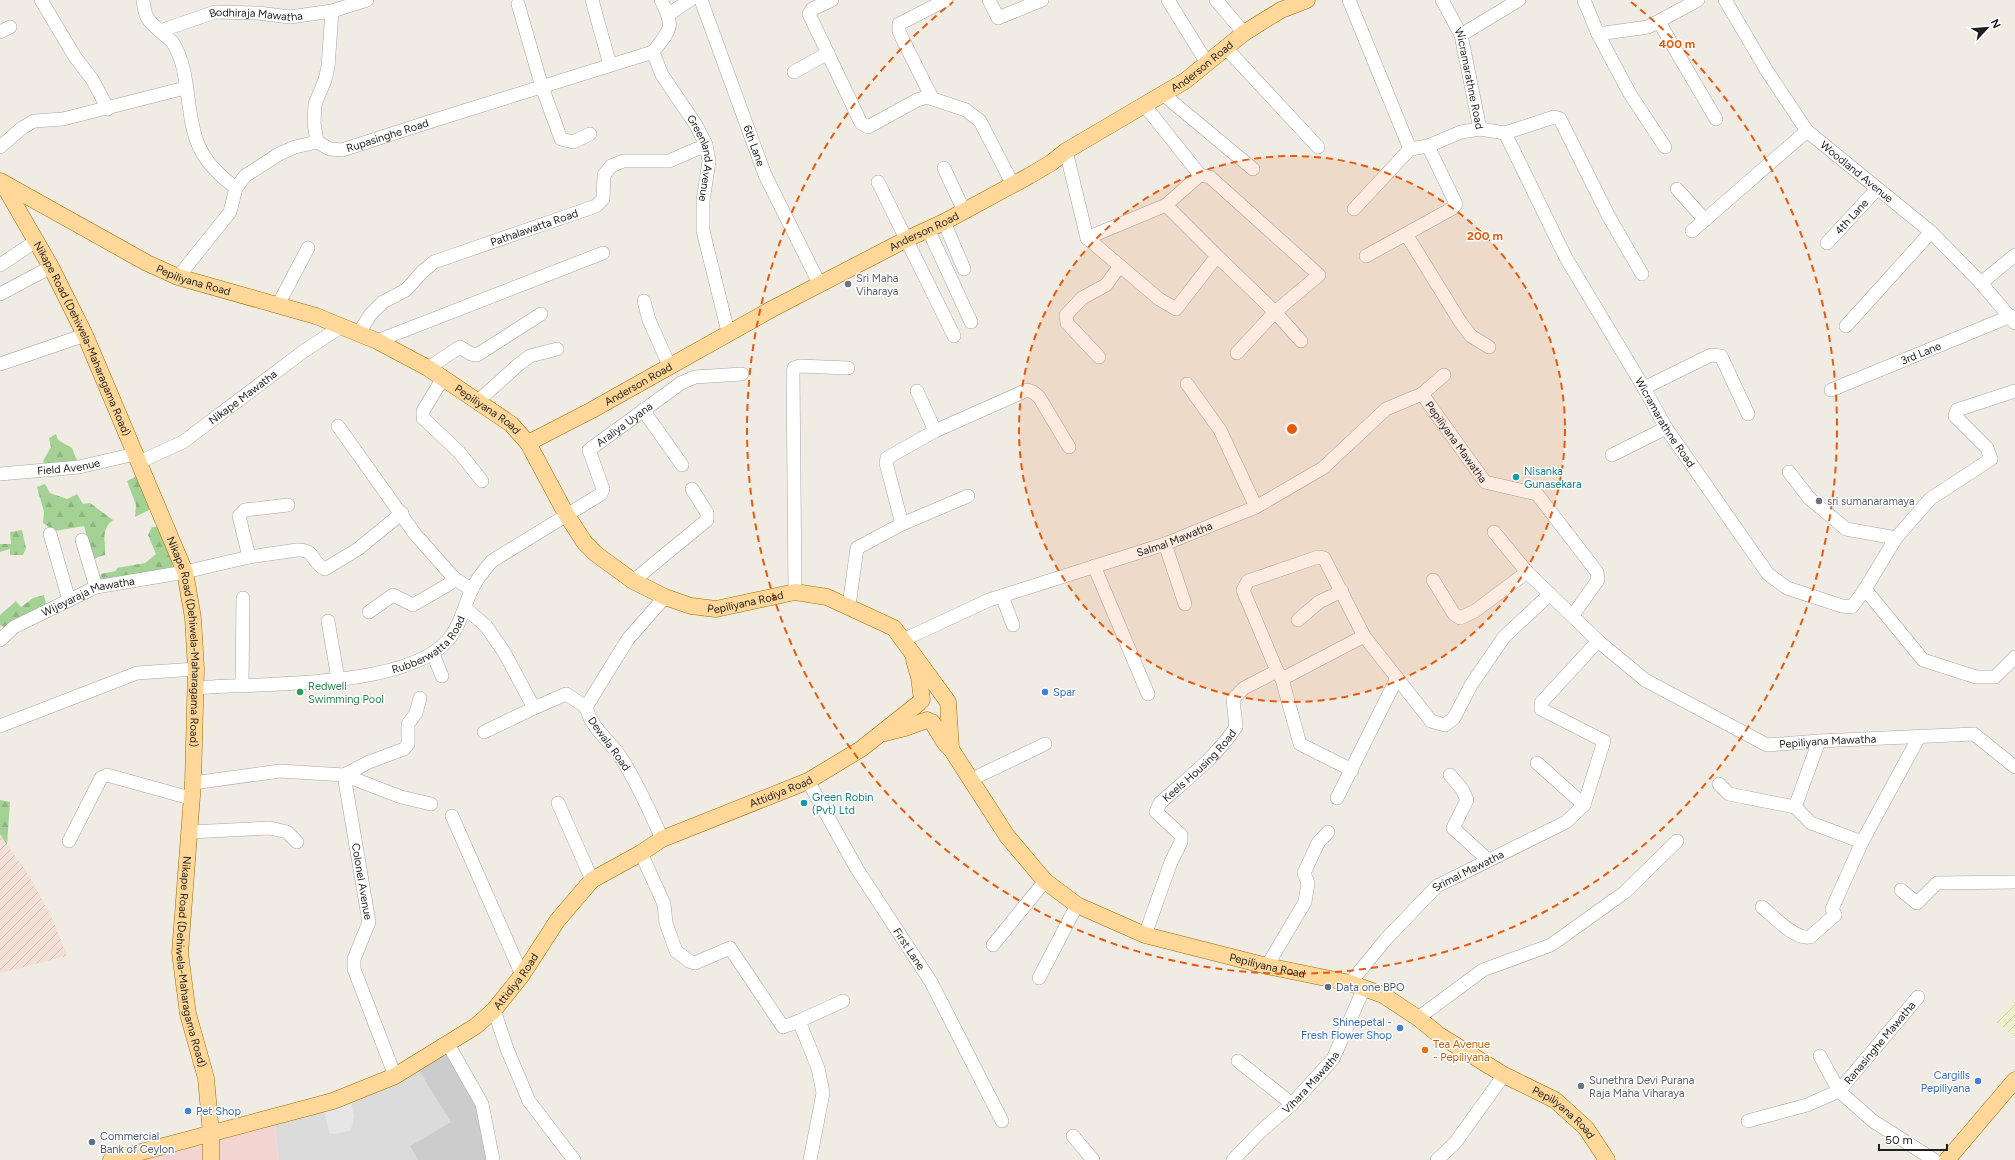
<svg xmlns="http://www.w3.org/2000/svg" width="2015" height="1160" font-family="Figtree,sans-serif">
<defs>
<pattern id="military-furrows" width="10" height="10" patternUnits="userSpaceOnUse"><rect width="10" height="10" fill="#f3dfd5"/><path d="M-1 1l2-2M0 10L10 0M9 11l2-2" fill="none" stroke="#d0bfb6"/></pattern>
<pattern id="farmland-furrows" width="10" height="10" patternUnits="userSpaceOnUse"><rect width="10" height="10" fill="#ecf0cd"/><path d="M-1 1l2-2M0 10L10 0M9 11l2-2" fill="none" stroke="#cacdb0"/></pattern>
<pattern id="forest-firs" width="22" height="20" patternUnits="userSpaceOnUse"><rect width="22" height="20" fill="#a4d295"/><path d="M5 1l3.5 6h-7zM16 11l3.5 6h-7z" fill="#8db480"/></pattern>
</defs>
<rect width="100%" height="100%" fill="#f0ece3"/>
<path fill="#dcdbdb" d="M415 1064 452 1122 410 1146 418 1160H279L274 1116 323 1104 333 1134 348 1131 351 1130 349 1095Z"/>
<path fill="#f2d4d1" d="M274 1116 279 1160H111Z"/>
<path fill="#ccc" d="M448 1044 482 1104 493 1160H418L410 1146 451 1122 415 1064Z"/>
<path fill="url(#military-furrows)" d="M0 835 28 874 54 922 67 956 0 973Z"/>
<path fill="url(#farmland-furrows)" d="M2015 997V1037L1996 1022Z"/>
<path fill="url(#forest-firs)" d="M56 434 58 440 72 448 78 463 45 465 43 461 51 447 49 438Z
M139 475 153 508 135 517 136 505 127 481Z
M45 484 50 493 67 499 77 494 83 504 90 503 113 520C100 531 106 540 105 555L98 557 93 560 84 526 55 531 43 523 44 512 37 487Z
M152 527H162L178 567 99 584 101 574 116 571 117 568 145 563 156 554 148 535Z
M22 530 26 548 23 555H10V549L0 552V544H11L10 532Z
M44 595 46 605 7 629 0 625V615L16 601 21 607 33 598Z
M0 800 10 802 7 845 0 834Z"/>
<path fill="#e6e6e6" d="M349 1095 354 1116 351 1130 333 1134 329 1133 323 1104Z"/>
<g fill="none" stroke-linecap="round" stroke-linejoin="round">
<defs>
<g id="minor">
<path d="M41 0 75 57 92 79 108 109"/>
<path id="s1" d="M143 0C145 17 147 20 160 31L215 12 258 13 290 17 332 11 367 0"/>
<path d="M592 0 610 65"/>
<path id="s2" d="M661 0C675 27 671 29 653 52L662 75 696 125 706 145 709 161 703 201V231L728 332"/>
<path id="s3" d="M701 0 765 175 820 285"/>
<path d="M832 0 812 9 809 14 861 123 868 127 917 100 927 97 966 110 980 121 1013 185"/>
<path d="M989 0 998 18 1042 0"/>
<path d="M1168 0 1207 63"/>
<path d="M1216 0 1244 33"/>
<path d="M1349 0 1410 149"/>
<path id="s4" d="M1442 0 1461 35 1480 129 1505 133 1566 258 1644 388 1666 428 1768 574 1787 588 1842 606 1852 607 1865 589 1923 660 1976 677H1995L2015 657"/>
<path d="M1584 0 1598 34 1648 27 1698 0"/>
<path id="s5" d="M1725 0 1767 71 1807 131 1931 232 1981 283 2015 323"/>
<path d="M518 4 542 87 561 139 573 142 590 134"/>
<path d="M669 14 690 0"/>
<path d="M1659 22 1716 119"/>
<path d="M160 31C164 35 170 39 173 43 191 71 185 113 198 144 205 162 221 177 236 188"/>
<path d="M0 32 10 27"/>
<path d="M1598 34 1630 94 1665 147"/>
<path d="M1461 35 1519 0"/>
<path d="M1226 48 1318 147"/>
<path d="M794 72 828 53"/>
<path d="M1164 95 1253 169"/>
<path d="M932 98 903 40 899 31V24L946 0"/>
<path d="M1145 106 1200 175"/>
<path d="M1505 133 1554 117 1560 119 1609 217 1642 274"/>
<path d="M317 142 314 123 315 104 325 80 328 67 332 11"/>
<path d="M1428 146 1456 204 1453 208 1406 234 1461 323 1471 336 1489 347"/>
<path d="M0 147 22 128 34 121 63 119 185 88"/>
<path d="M1066 151 1087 238 1159 299 1176 309 1217 256 1166 205 1200 175 1210 177 1319 275 1275 312 1217 256"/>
<path d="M944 168 964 211"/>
<path d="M878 182 954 336"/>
<path d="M1677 189 1705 220"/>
<path d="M1354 209 1410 149 1428 146 1461 132 1480 129"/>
<path d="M944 222 964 269"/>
<path d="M928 229 971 322"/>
<path d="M1692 231 1807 131"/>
<path d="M1087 238 1166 205"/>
<path id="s6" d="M1827 243 1876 190"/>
<path d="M1366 256 1406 234"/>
<path d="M0 265 36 241"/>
<path id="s7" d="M178 277 230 212 236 188 245 176 279 154 295 147 317 142 330 149 342 150 435 120 653 52"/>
<path d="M1981 283 2015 255"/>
<path d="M0 294 51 267"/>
<path d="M644 301 649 320 669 365"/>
<path d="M278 305 308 248"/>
<path d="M1846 326 1931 232"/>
<path id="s8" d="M359 333 370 315 383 302 406 290 422 272 434 262 596 206 603 199 604 175 611 166 623 161H669L706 145"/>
<path d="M377 341 603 253"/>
<path d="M1237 353 1275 312 1301 341"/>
<path d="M1099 357 1067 323 1066 315 1082 298 1106 285 1120 266"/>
<path d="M0 364 85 335"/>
<path d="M428 368 460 347 471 354 477 355 541 314"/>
<path d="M443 378 423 411V418L459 452 482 481"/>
<path d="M1187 384 1220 430 1256 507"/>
<path d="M1644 388 1711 355 1721 356 1748 414"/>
<path id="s9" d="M1831 390 2011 316"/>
<path id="s10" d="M1422 394 1485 482 1537 494 1597 572 1598 580 1573 615"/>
<path d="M478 401 518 365 530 356 557 349"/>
<path d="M643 410 682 465"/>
<path d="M338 426 415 534 454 578 472 590"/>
<path d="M935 431 1027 390 1033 392 1039 397 1069 447"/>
<path d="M1612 455 1666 428"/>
<path id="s11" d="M139 462 183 442 304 351 342 326"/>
<path d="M1789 472 1809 498 1846 529 1896 538"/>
<path id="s12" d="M0 474 79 467 135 454"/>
<path d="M902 524 968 496"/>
<path id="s13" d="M1494 532 1527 572 1598 641 1645 680 1767 745 1819 741 1974 734 2015 767"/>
<path d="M50 534 69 600"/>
<path d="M82 540 96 587"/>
<path d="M1165 544 1185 604"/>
<path d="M249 557 239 516 245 510 288 505"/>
<path d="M1094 566 1148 694"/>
<path d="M1433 580 1454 614 1460 618 1475 611 1527 572"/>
<path d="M633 581 707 520V513L692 489"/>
<path d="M1865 589 1896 538 1930 499 1991 459 1987 448 1955 416 1957 410 2015 391"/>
<path d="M795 592 793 373 794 368 800 366 848 368"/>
<path d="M1002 596 1013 625"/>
<path d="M849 606 857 548 902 524 886 463 887 458 935 431 917 391"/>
<path d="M465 608 486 626 504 652 534 708 566 694 586 707"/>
<path d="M369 612 393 595 413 605 449 584 454 578"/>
<path d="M1298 620 1319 602 1342 591"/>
<path d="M328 621 338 679"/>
<path id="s14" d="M0 640 14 627 96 587 185 572 249 557 297 550C316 549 311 563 325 569L358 549 402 513"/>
<path id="s15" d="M903 640 989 600 1165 544 1256 507 1323 468 1386 409 1422 394 1444 375"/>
<path d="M433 654 442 676"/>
<path d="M1282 679 1364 636"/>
<path d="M242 685 243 598"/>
<path id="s16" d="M195 688C258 683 406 689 448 640 460 626 464 607 471 591 476 580 484 570 492 561L601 494 603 489 589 450 681 383 695 377 742 374"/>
<path d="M0 726 137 673 196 669"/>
<path d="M484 732 534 708"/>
<path d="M1819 741 1795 807 1811 823 1862 842"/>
<path d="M1537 763 1584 805"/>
<path d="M1352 770 1300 744 1282 679 1277 671 1243 590 1248 581 1318 557 1324 558 1364 636 1431 721 1445 725 1454 718 1471 685 1504 637 1550 594"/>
<path id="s17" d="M344 775 369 922 354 959V969L395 1076"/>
<path d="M344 775 401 797 431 804"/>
<path d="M1450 775 1462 789 1467 800 1453 828 1488 860"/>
<path d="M970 780 1045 744"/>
<path id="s18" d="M808 781 857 869 931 982 1002 1121"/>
<path d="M193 783 280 771 344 775 369 762 404 749 408 744V724L416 713 420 698"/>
<path d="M1719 784 1729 794 1795 807"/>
<path d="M1337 798 1397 678"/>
<path d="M558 803 592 880"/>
<path d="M452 816 522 975"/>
<path d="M190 832 270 828 287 832 297 842"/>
<path d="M662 839C650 811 638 785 622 759 610 740 592 730 586 707L628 639 665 597"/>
<path d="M69 841 101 778 107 775 190 798"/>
<path d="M641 853 664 904 666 923 676 951 689 961 695 963 730 948 783 1027 799 1021 818 1068 823 1093 810 1160"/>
<path d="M1901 890 1917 903 1937 883 2015 882"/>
<path d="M1762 907C1773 916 1795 940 1810 937L1835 915 1832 909 1862 842 1919 737"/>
<path id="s19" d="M1145 935 1171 862 1181 842V835L1156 812 1160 803C1187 779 1216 757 1236 727L1233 699 1244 688 1277 671"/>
<path d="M993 945 1045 881"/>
<path d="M1267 966 1305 902 1308 883 1304 873 1318 843 1328 832"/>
<path d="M1039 978 1077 905"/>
<path id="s20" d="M1350 983 1386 939 1437 886 1566 822 1584 805 1604 741 1541 709V703L1598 641"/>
<path d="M1918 997 1839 1091 1873 1121 1934 1160"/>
<path d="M494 1010 507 1049 529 1101 574 1160"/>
<path d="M1418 1018 1483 970 1551 945 1625 892 1677 841"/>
<path d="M799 1021 843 1001"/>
<path d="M448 1044 482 1104 493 1160"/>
<path d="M1238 1061 1292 1104"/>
<path d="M1748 1121 1807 1105 1839 1091 1820 1056"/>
<path d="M1073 1136 1093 1160"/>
<path id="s21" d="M1233 1160 1260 1132 1292 1104 1333 1059 1364 988"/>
<path d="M1437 1160 1455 1143 1504 1075"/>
</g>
<g id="major">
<path id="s22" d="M0 181 147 263 178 277 316 316 377 341 428 368 511 424 528 443 566 514 585 543 596 554 633 581 665 597 691 606 716 609 795 592 827 597 894 628 948 702 951 749"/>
<path id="s23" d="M3 184 51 267 85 335 185 572 193 618 196 669 193 783 180 953 188 1014 206 1078 211 1134V1160"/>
<path id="s24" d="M528 443 592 410 772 309 905 240 944 222 1029 176 1051 163 1066 151 1185 81 1244 33 1281 10 1307 0"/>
<path d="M914 660 919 677 922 700"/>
<path id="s25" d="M932 722 945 743 951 749 1007 836 1045 881 1077 905 1145 935 1267 966 1350 983 1383 995 1418 1018 1439 1035 1504 1075 1555 1100 1586 1128 1607 1160"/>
<path d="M885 733 905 728 927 720"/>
<path id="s26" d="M111 1160 333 1101 395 1076 476 1026 494 1010 522 975 557 921 592 880 641 853 662 839 808 781 861 749 919 703"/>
<path d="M1947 1160 2015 1080"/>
</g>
</defs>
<use href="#minor" stroke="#a5a5a5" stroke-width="14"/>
<use href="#major" stroke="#986d00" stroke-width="17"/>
<use href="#minor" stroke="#fff" stroke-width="13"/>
<use href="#major" stroke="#ffd899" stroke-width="16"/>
</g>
<circle cx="1292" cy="429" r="273" fill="#e8590c" fill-opacity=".12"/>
<g fill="none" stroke="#e8590c" stroke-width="2" stroke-dasharray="7 5">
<circle cx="1292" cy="429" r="273"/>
<path d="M1631 2A545 545 0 1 1 953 2"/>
</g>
<g fill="#6b7280" stroke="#fff" stroke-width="1.5">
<circle cx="848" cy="284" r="4"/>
<circle cx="1819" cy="501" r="4"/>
<circle cx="1581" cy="1086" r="4"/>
</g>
<g fill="#0f9aa8" stroke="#fff" stroke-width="1.5">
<circle cx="1516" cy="477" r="4"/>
<circle cx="804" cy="803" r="4"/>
</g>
<circle fill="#2e9e5b" stroke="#fff" stroke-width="1.5" cx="300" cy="692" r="4"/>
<g fill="#3f7fe0" stroke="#fff" stroke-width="1.5">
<circle cx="1045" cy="692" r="4"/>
<circle cx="1400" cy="1028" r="4"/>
<circle cx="1978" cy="1081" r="4"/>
<circle cx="188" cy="1111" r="4"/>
</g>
<g fill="#5c6f8a" stroke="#fff" stroke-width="1.5">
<circle cx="1328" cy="987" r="4"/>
<circle cx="92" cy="1142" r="4"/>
</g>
<circle fill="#e8710a" stroke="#fff" stroke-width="1.5" cx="1425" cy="1050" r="4"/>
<g text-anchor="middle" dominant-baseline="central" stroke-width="3" stroke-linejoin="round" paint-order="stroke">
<g font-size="11" fill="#1e1e1e" stroke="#fff">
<text stroke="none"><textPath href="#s1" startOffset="136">Bodhiraja Mawatha</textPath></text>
<text stroke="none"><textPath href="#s24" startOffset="773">Anderson Road</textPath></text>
<text stroke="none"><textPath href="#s4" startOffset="84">Wicramarathne Road</textPath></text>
<text stroke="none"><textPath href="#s7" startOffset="278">Rupasinghe Road</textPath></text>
<text stroke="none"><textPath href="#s3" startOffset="155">6th Lane</textPath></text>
<text stroke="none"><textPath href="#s2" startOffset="178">Greenland Avenue</textPath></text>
<text stroke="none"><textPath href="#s5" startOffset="219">Woodland Avenue</textPath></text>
<text stroke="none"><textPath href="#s6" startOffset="36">4th Lane</textPath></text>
<text stroke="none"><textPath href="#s8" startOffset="211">Pathalawatta Road</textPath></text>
<text stroke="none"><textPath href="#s24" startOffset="449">Anderson Road</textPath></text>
<text stroke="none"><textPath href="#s22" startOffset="218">Pepiliyana Road</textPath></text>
<text stroke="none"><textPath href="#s23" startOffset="174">Nikape Road (Dehiwela-Maharagama Road)</textPath></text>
<text stroke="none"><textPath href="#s9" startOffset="97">3rd Lane</textPath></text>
<text stroke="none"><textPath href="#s24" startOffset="125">Anderson Road</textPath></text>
<text stroke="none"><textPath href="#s11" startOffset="123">Nikape Mawatha</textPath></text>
<text stroke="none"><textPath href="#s22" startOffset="542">Pepiliyana Road</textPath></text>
<text stroke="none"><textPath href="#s4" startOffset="492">Wicramarathne Road</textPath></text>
<text stroke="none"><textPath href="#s16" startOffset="572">Araliya Uyana</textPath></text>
<text stroke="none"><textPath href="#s10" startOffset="59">Pepiliyana Mawatha</textPath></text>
<text stroke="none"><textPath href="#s12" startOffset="69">Field Avenue</textPath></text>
<text stroke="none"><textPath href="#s15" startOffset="290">Salmal Mawatha</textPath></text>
<text stroke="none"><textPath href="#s14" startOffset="100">Wijeyaraja Mawatha</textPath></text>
<text stroke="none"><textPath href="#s22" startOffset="890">Pepiliyana Road</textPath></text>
<text stroke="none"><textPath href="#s16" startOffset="244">Rubberwatta Road</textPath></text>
<text stroke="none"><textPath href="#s23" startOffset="498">Nikape Road (Dehiwela-Maharagama Road)</textPath></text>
<text stroke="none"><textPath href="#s13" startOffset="411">Pepiliyana Mawatha</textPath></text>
<text transform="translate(609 744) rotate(54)">Dewala Road</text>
<text stroke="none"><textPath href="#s19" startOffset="205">Keels Housing Road</textPath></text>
<text stroke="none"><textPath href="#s26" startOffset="788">Attidiya Road</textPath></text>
<text stroke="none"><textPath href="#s20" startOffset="165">Srimal Mawatha</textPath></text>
<text stroke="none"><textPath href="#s17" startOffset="108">Colonel Avenue</textPath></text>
<text stroke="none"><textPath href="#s18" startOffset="196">First Lane</textPath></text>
<text stroke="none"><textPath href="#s23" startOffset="821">Nikape Road (Dehiwela-Maharagama Road)</textPath></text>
<text stroke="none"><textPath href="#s25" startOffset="436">Pepiliyana Road</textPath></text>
<text stroke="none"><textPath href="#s26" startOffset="452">Attidiya Road</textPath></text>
<text transform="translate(1880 1043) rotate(-50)">Ranasinghe Mawatha</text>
<text stroke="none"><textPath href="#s21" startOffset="110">Vihara Mawatha</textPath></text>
<text stroke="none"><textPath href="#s25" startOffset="772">Pepiliyana Road</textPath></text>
</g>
<g font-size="11" fill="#5b616d" stroke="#fff" text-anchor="start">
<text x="856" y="278">Sri Maha<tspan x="856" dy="13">Viharaya</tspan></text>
<text x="1827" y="501">sri sumanaramaya</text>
<text x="1589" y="1080">Sunethra Devi Purana<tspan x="1589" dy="13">Raja Maha Viharaya</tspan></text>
</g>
<g font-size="11" fill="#0d838f" stroke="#fff" text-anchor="start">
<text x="1524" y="471">Nisanka<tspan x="1524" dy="13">Gunasekara</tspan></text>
<text x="812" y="797">Green Robin<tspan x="812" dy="13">(Pvt) Ltd</tspan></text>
</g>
<g font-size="11" fill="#27864d" stroke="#fff" text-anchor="start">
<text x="308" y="686">Redwell<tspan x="308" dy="13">Swimming Pool</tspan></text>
</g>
<g font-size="11" fill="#366cbe" stroke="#fff" text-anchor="start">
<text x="1053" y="692">Spar</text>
<text x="1392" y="1022" text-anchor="end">Shinepetal -<tspan x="1392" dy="13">Fresh Flower Shop</tspan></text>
<text x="1970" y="1075" text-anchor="end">Cargills<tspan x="1970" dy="13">Pepiliyana</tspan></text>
<text x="196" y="1111">Pet Shop</text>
</g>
<g font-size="11" fill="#4e5e75" stroke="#fff" text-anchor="start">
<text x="1336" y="987">Data one BPO</text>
<text x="100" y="1136">Commercial<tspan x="100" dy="13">Bank of Ceylon</tspan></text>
</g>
<g font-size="11" fill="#c56008" stroke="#fff" text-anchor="start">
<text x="1433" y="1044">Tea Avenue<tspan x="1433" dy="13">- Pepiliyana</tspan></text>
</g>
</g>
<circle cx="1292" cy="429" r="6" fill="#e8590c" stroke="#fff" stroke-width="2"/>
<g font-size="12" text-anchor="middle" font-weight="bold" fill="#e8590c" stroke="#fff" stroke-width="3" stroke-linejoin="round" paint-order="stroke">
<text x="1677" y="48">400 m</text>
<text x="1485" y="240">200 m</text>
</g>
<g transform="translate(1987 28) rotate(64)" stroke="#ffffff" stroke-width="3" paint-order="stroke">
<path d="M0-3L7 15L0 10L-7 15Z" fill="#1e1e1e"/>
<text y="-6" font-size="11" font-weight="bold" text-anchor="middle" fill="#1e1e1e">N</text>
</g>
<path d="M1879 1144v6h68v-6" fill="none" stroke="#1e1e1e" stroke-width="2"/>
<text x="1885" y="1144" font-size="12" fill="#1e1e1e" stroke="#ffffff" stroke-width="3" paint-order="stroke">50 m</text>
</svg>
